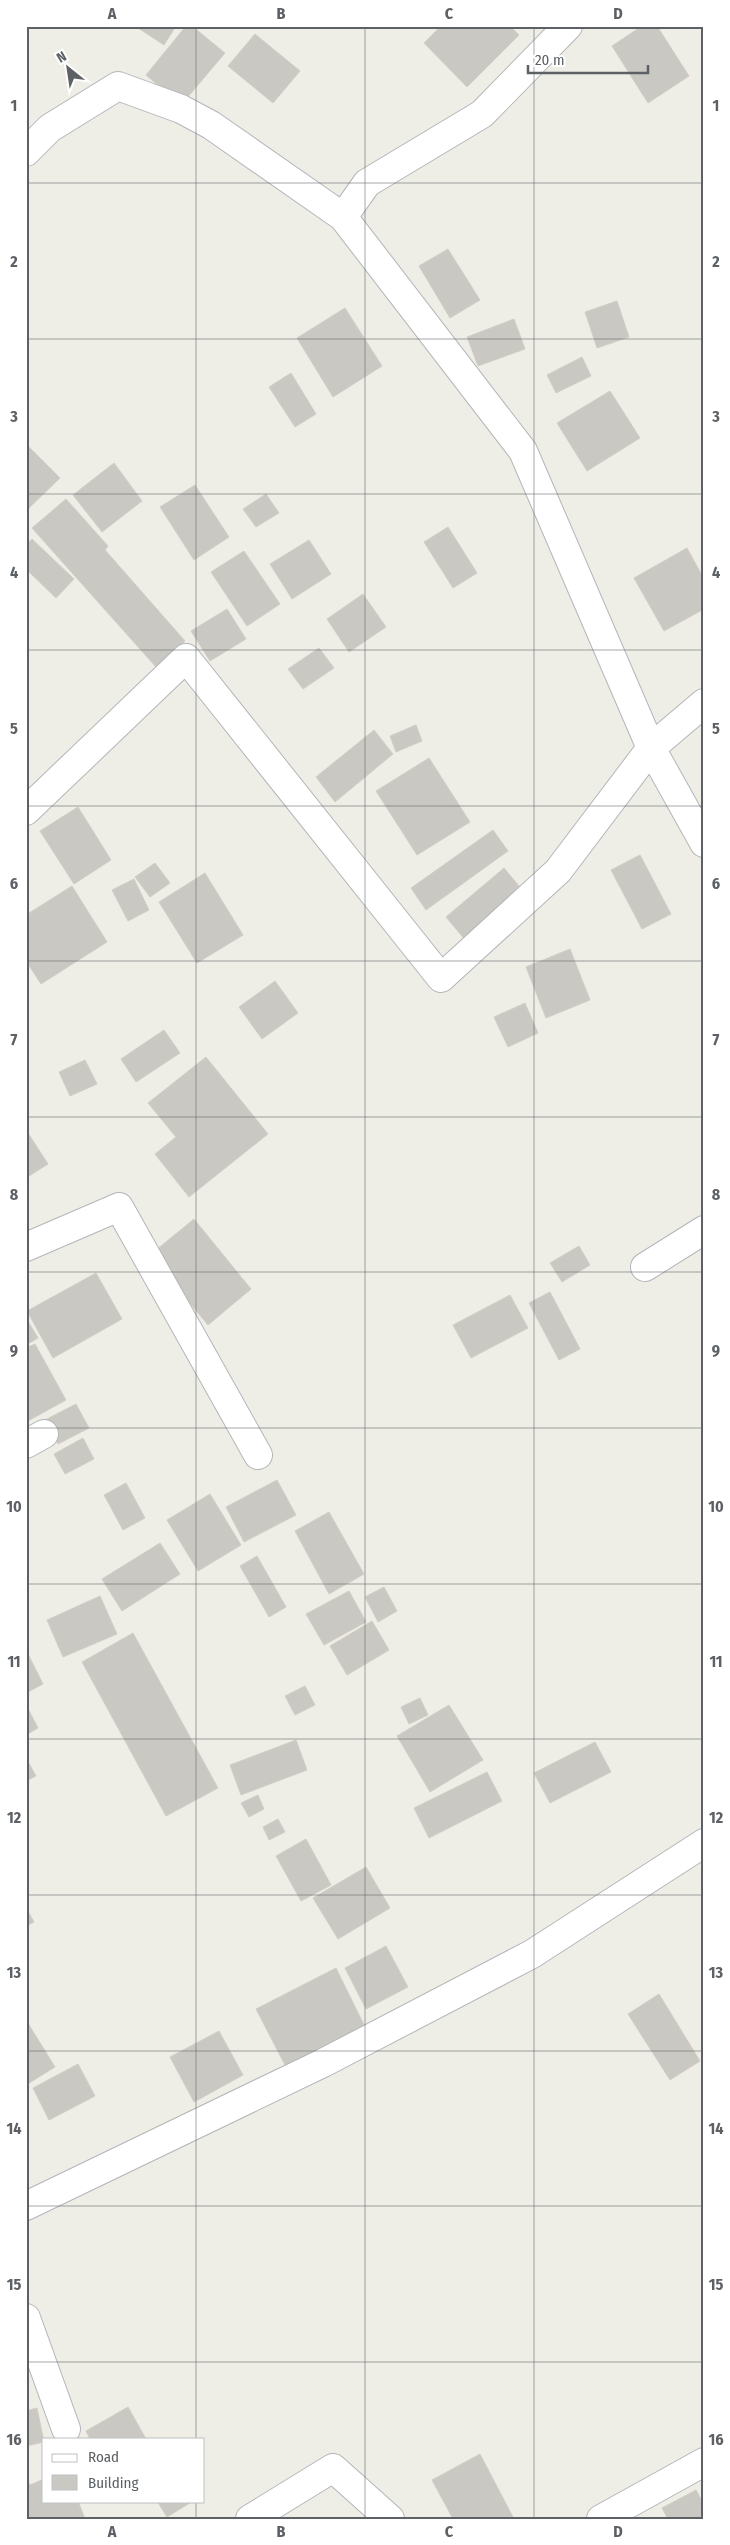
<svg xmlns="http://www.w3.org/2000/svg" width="730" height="2545" font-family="'Fira Sans Condensed',sans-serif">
<rect width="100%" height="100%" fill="#eeede6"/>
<path fill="#cac8c2" stroke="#d3cec5" d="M135 26H176L164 45Z
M186 26H192L225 53 181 105 146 75Z
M441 26H510L519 35 467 87 424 43Z
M642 26H657L689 76 648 103 612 46Z
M255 34 300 71 273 103 228 66Z
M448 249 480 300 450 318 419 266Z
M617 301 629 337 597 348 585 312Z
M345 308 382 366 333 397 297 338Z
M514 319 525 349 478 366 467 337Z
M582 357 591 376 556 393 547 375Z
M291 373 316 414 295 427 269 387Z
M610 391 640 438 587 471 557 423Z
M26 444 60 478 26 511Z
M114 463 142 501 102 532 73 495Z
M195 485 229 537 194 560 160 507Z
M266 494 279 513 256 527 243 509Z
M66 499 108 546 105 550 185 641 156 667 32 528Z
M448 527 477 573 453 588 424 542Z
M32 539 74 579 56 598 26 569V545Z
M309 540 331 574 292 599 270 564Z
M687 548 704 579V609L664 631 634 578Z
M244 551 280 604 247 626 211 572Z
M363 594 386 627 349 652 327 619Z
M227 609 246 639 210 661 191 631Z
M319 648 334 668 303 689 288 669Z
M416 725 422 741 396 752 390 736Z
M374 730 393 754 335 802 316 777Z
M429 758 470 822 417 855 376 791Z
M78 807 111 860 74 884 40 831Z
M493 830 508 851 426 910 411 888Z
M640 855 671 914 642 929 611 870Z
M155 863 170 883 150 897 135 877Z
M504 868 524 892 466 941 446 917Z
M205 873 243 935 197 963 159 902Z
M134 879 149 910 128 921 112 890Z
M72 886 107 942 41 984 26 961V915Z
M570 949 590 1000 546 1018 526 967Z
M275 981 298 1013 262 1039 239 1007Z
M525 1003 538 1033 508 1047 494 1017Z
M164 1030 180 1053 136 1082 121 1059Z
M206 1057 268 1134 189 1197 155 1154 176 1137 148 1103Z
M85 1060 97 1084 70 1096 59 1072Z
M26 1130 48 1164 26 1178Z
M194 1219 251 1289 208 1325 150 1255Z
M579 1246 590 1265 562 1282 550 1263Z
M96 1273 122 1319 53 1358 27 1311Z
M550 1292 580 1349 559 1360 529 1303Z
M510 1295 528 1328 471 1358 453 1325Z
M26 1318 38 1338 26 1345Z
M35 1344 66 1400 26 1422V1348Z
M76 1404 89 1428 58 1444 45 1420Z
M83 1438 94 1459 65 1474 54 1454Z
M277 1480 296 1515 244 1542 226 1507Z
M126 1483 145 1518 123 1530 104 1495Z
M210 1494 241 1545 198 1571 167 1520Z
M329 1512 364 1574 329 1594 295 1531Z
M160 1543 180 1574 122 1611 102 1579Z
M257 1556 286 1607 269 1617 240 1566Z
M384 1587 397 1611 378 1622 365 1597Z
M349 1591 366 1622 324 1645 306 1614Z
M100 1596 117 1634 63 1657 47 1620Z
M372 1621 389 1650 347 1675 330 1646Z
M133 1633 218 1788 166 1816 82 1662Z
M28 1654 43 1684 26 1693V1655Z
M305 1686 315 1705 295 1715 285 1696Z
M420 1698 428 1715 409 1724 401 1707Z
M26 1705 38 1728 26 1735Z
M449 1705 483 1760 430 1792 397 1736Z
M296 1740 307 1770 241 1795 230 1765Z
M595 1742 611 1772 550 1803 534 1773Z
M26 1758 36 1776 26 1781Z
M487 1772 502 1801 429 1838 414 1808Z
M258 1795 264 1809 249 1817 241 1803Z
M278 1819 285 1832 269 1840 263 1827Z
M306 1839 331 1885 301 1901 276 1856Z
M366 1867 390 1908 338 1939 313 1898Z
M26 1908 34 1922 26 1926Z
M386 1946 408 1987 366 2009 345 1968Z
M336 1968 365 2027 286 2067 256 2009Z
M659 1994 700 2061 670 2080 628 2014Z
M26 2020 55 2067 26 2085Z
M219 2031 243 2075 194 2102 170 2057Z
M78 2064 95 2096 49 2120 33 2088Z
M128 2407 146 2439H90L86 2431Z
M37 2408 44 2442 26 2446V2411Z
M480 2454 514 2519H453L432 2480Z
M26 2477 30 2485 44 2479V2501H78L85 2519H26Z
M696 2490 704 2505V2519H668L662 2508Z
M157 2501H193L167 2517Z"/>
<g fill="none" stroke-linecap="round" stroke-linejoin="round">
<defs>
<path id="minor" d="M568 26 482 114 367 183 343 217 523 451 651 748 704 843
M26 152 50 128 118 86 181 109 211 125 343 217
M26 811 186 658 441 978 558 871 651 748 704 703
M26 1247 119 1207 258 1455
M645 1267 704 1230
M26 1444 44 1434
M26 2206 323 2063 532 1954 704 1843
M26 2318 66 2429
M250 2519 333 2468 390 2519
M601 2519 704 2462"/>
</defs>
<use href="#minor" stroke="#b3b6b9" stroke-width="30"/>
<use href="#minor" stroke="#fff" stroke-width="28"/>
</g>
<path fill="none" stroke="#5d6165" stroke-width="1" stroke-opacity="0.55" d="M196 26V2439M365 26V2519M534 26V2519M26 183H704M26 339H704M26 494H704M26 650H704M26 806H704M26 961H704M26 1117H704M26 1272H704M26 1428H704M26 1584H704M26 1739H704M26 1895H704M26 2051H704M26 2206H704M26 2362H704M196 2501V2519"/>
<rect width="730" height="2545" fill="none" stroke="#ffffff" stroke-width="55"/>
<rect x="42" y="2438" width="162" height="65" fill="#ffffff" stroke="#bec0c1"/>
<rect x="52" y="2454" width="25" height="8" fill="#ffffff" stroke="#bec0c1"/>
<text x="88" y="2462" font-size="15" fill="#5d6165">Road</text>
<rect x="52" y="2475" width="25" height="15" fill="#cac8c2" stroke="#bec0c1"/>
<text x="88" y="2488" font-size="15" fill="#5d6165">Building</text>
<g transform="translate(68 68) rotate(330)" stroke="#ffffff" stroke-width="4" paint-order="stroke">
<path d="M0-4L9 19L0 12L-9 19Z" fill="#5d6165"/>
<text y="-8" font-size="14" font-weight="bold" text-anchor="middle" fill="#5d6165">N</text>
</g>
<path d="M528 65v8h120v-8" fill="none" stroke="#5d6165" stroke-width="2.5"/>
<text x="535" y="65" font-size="15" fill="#5d6165" stroke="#ffffff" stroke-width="4" paint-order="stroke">20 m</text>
<rect x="28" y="28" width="674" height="2490" fill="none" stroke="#5d6165" stroke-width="2"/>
<g font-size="16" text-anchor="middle" font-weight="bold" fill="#5d6165">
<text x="112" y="19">A</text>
<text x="281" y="19">B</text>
<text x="449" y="19">C</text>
<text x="618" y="19">D</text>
<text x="14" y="111">1</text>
<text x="716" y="111">1</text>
<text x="14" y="267">2</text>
<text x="716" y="267">2</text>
<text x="14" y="422">3</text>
<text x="716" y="422">3</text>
<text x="14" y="578">4</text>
<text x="716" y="578">4</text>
<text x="14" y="734">5</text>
<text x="716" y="734">5</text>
<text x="14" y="889">6</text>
<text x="716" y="889">6</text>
<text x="14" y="1045">7</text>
<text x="716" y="1045">7</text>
<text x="14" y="1200">8</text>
<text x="716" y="1200">8</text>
<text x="14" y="1356">9</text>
<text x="716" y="1356">9</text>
<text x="14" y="1512">10</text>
<text x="716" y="1512">10</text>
<text x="14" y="1667">11</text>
<text x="716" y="1667">11</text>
<text x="14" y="1823">12</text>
<text x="716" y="1823">12</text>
<text x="14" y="1978">13</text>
<text x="716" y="1978">13</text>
<text x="14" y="2134">14</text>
<text x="716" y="2134">14</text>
<text x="14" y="2290">15</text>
<text x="716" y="2290">15</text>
<text x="14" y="2445">16</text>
<text x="716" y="2445">16</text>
<text x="112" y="2537">A</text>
<text x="281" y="2537">B</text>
<text x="449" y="2537">C</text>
<text x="618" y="2537">D</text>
</g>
</svg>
